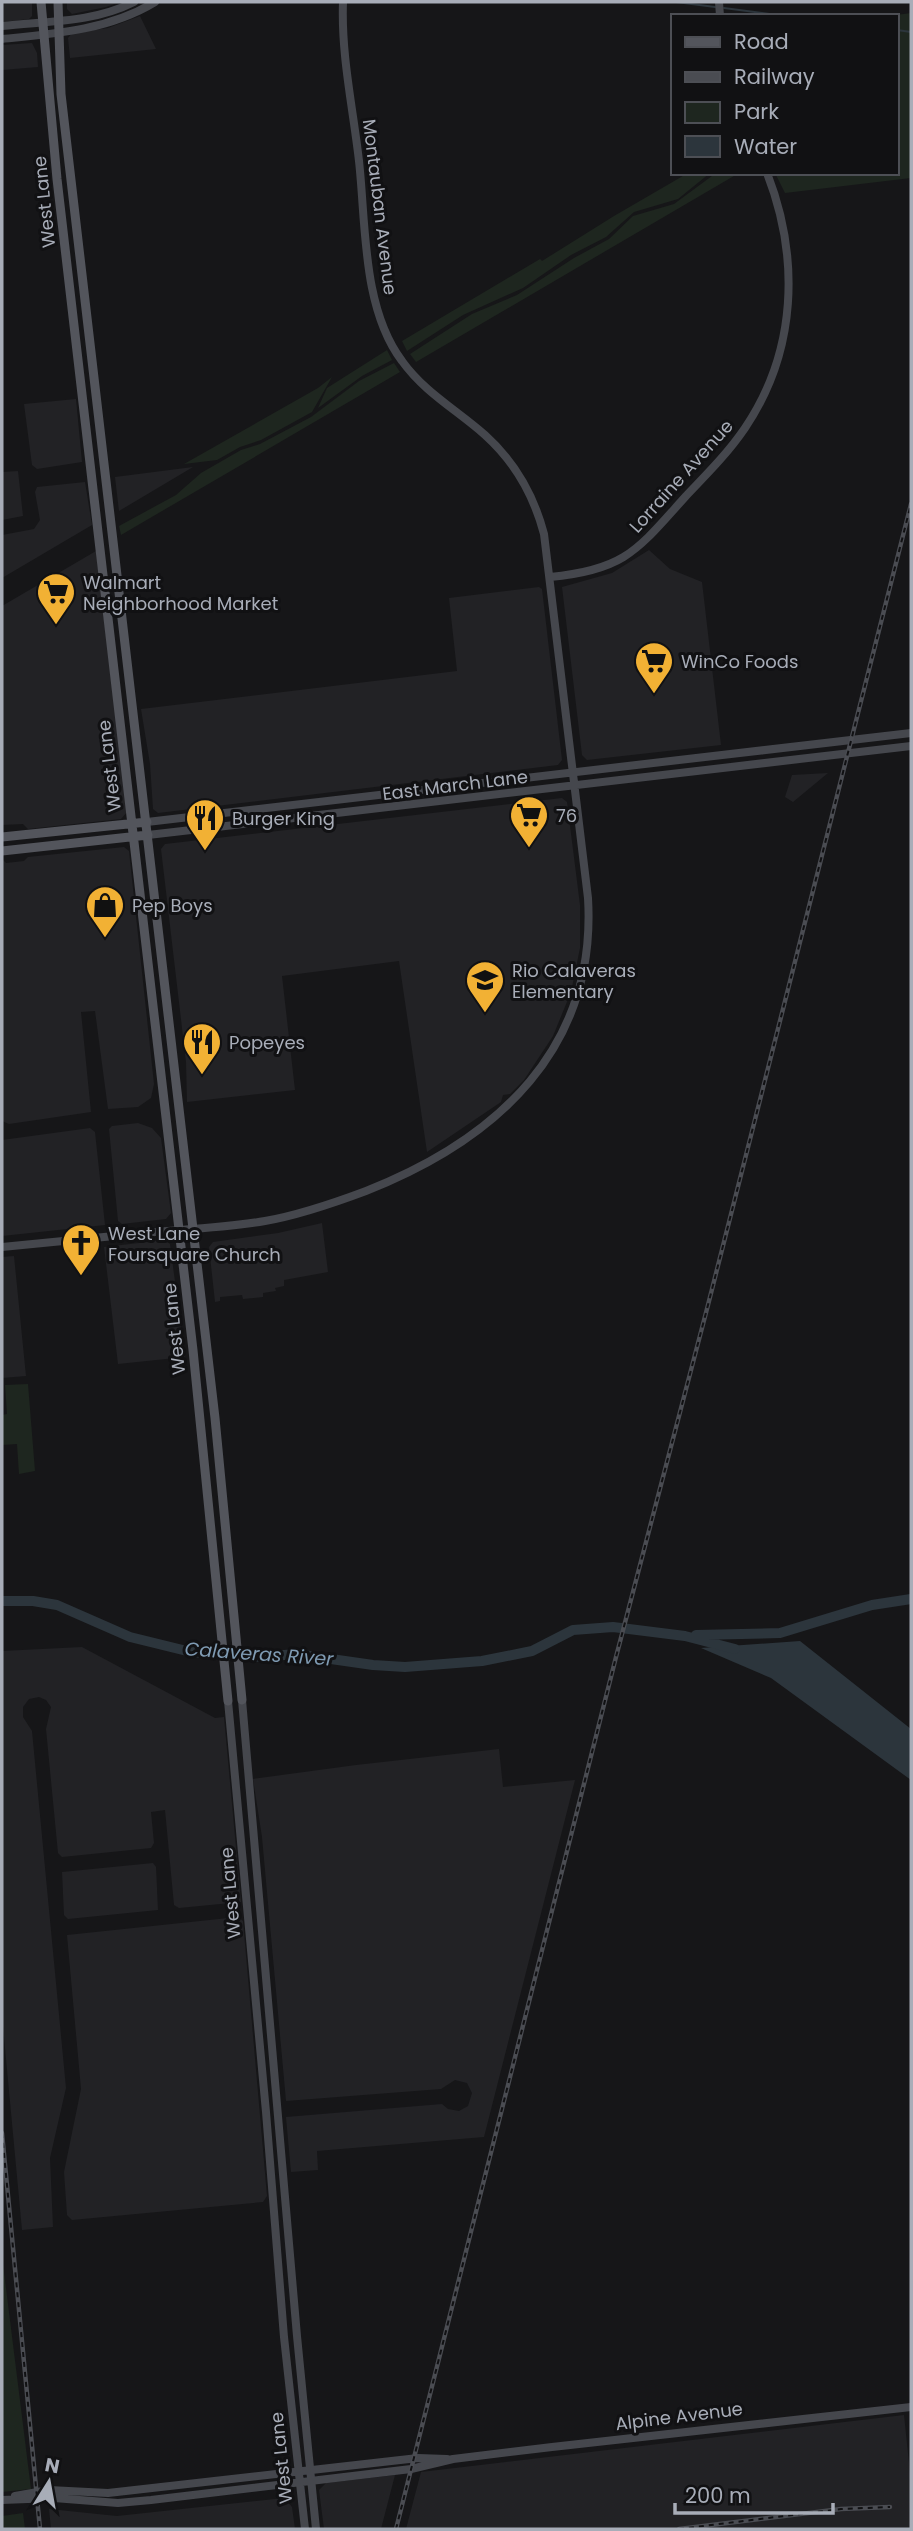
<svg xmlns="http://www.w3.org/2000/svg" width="913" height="2531" font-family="Poppins,sans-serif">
<rect width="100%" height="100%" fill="#161618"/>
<path fill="#222225" d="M2 2H32V16L29 19 2 22Z
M67 2H120L106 7 72 14 67 9Z
M140 16 156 49 70 58 68 38 72 33 108 28Z
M32 43 37 53 38 67 2 70V45Z
M76 399 82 462 37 469 32 465 24 404Z
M193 467 119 511 115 477Z
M18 471 23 516 2 520V472Z
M85 482 92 525 2 578V535L34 529 40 520 35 492 37 487Z
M649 550 670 569 702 582 721 745 587 760 582 755 562 587 612 573Z
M96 551 127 812 121 819 28 829 23 824 2 825V606Z
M539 587 542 589 562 760 558 765 158 813 153 809 150 764 141 709 457 671 449 598Z
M828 773 793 802 785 797 792 775Z
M562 798 567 802 580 905V948L571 992 553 1036 524 1080 510 1094 503 1095 501 1102 427 1152 399 961 282 976 295 1090 187 1102 186 1062 161 849 165 844Z
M124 847 129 851 154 1084 151 1098 138 1107 108 1109 95 1011 81 1012 91 1112 9 1124 2 1121V859L6 863 24 861 28 857Z
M138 1123 152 1128 161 1138 171 1213 166 1219 122 1224 118 1221 109 1129 112 1126Z
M90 1128 95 1132 105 1225 2 1236V1140Z
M322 1223 328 1272 284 1280V1286L275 1288 276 1291 263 1293V1297L243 1299 242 1295 220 1297V1301L215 1302 209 1247 213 1242 278 1233Z
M165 1240 170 1244 185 1357 118 1364 104 1247Z
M14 1256 26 1376 2 1378V1257Z
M82 1647 215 1718 224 1717 241 1902 179 1908 174 1905 165 1810 151 1812 154 1843 151 1848 62 1857 58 1853 46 1729 51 1707 46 1700 39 1697 29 1699 23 1707V1717L32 1731 66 2088 50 2158 53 2227 22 2230 2 2016V1651Z
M499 1749 503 1787 575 1780 484 2137 317 2151 318 2170 291 2172 286 2117 442 2104 448 2109 459 2111 468 2106 472 2093 467 2083 455 2080 441 2089 286 2101 262 1837 253 1779 356 1765Z
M153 1863 156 1867 158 1910 68 1919 64 1915 62 1872Z
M238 1917 243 1921 267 2196 263 2202 72 2220 67 2215 64 2172 81 2089 67 1935Z
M904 2415 911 2482V2529H406L421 2472Z
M395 2475 381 2529H324L319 2490 326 2483Z
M284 2498 292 2507 295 2529H51L49 2509 117 2516Z"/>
<path fill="#1e261f" d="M911 13V178L785 193 775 173H897V16H888Z
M688 173H710L678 199 634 212 606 237 571 255 523 288 463 315 407 351 402 341 540 259 542 261 614 216Z
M716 173H739L416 362 410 354 472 314 517 295 574 258 609 239 633 216 674 204Z
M387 350 392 360 362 376 318 408 327 388Z
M394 363 400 372 121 535 119 526 176 495 201 473 241 450 260 444 311 417 359 381Z
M332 377 312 412 261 440 240 447 217 460 184 464 318 388Z
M28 1384 35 1471 19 1474 17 1444 2 1445V1415L7 1414 5 1385Z
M2 2256 31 2489 2 2492Z
M23 2513 25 2529H2V2516Z"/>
<path fill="#2c353c" d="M800 1641 911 1729V1780L771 1678 701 1648Z"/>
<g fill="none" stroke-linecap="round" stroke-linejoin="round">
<path stroke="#2c353c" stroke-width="2" d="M676 2 715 7
M724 8 785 16
M897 30 911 32"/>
<path stroke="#2c353c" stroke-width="10" d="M2 1601H33L57 1605 130 1637 191 1652 261 1657 296 1654 373 1665 405 1667 482 1661 532 1651 573 1630 613 1627 685 1636 735 1649
M696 1635 780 1633 872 1605 911 1599"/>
<path stroke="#45474d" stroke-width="8" d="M719 2 720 16
M2 26C46 21 93 23 134 2
M2 39C55 34 109 30 155 2
M550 577C626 570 638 549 686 496 707 474 728 453 745 428 797 351 800 258 767 173
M147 822 911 733
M148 835 911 746
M2 1247C53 1242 104 1237 155 1232 191 1229 229 1227 265 1221 300 1215 334 1203 366 1191 498 1139 597 1048 588 898L544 534C534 496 515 462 485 435 457 410 425 393 402 361 362 308 366 224 359 161 353 108 341 55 343 2
M242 1700 297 2336 316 2529
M228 1701 266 2112 284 2337 305 2529
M15 2496 49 2490 108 2493 418 2458 447 2459
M2 2500 54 2498 118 2503 151 2500 411 2469 453 2459 552 2447 911 2407"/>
<path stroke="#53555c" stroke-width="9" d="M41 2 57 179 193 1350 228 1701
M58 2 61 94 215 1418 242 1700
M2 837 147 822
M2 851 148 835"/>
<defs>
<path id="rail" d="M2 2133 40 2529
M396 2529 616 1657 708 1305 911 504
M679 2529 841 2509 890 2507"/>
</defs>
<use href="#rail" stroke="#4a4c52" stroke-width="4.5"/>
<use href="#rail" stroke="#111113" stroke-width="2" stroke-dasharray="5" stroke-linecap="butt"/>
</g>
<defs>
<symbol id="supermarket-pin" viewBox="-11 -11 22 30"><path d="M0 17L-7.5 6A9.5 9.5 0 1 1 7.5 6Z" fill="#f2b134" stroke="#111113"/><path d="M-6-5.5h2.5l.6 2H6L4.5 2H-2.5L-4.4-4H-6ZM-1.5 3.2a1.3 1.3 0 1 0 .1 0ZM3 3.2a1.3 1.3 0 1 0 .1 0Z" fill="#111"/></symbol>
<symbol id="restaurant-pin" viewBox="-11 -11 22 30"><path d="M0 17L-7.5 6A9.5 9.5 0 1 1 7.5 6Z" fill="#f2b134" stroke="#111113"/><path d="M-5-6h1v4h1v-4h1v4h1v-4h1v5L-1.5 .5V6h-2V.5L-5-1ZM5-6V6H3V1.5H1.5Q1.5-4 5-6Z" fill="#111"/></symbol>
<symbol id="shop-pin" viewBox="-11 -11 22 30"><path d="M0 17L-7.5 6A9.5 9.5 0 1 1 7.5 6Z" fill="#f2b134" stroke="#111113"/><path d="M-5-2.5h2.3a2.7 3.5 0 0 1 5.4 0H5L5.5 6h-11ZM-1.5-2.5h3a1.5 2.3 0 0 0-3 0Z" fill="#111"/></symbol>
<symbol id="school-pin" viewBox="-11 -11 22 30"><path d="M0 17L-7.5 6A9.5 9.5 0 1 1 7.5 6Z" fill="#f2b134" stroke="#111113"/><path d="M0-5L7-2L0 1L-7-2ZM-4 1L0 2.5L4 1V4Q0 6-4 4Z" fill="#111"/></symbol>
<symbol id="church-pin" viewBox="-11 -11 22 30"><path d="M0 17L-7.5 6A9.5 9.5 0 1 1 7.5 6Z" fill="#f2b134" stroke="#111113"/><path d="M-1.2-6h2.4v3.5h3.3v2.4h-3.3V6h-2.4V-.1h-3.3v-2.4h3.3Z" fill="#111"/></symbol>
</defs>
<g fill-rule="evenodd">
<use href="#supermarket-pin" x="34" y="570" width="44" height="60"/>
<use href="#supermarket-pin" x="632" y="639" width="44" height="60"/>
<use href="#supermarket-pin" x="507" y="793" width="44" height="60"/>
<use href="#restaurant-pin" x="183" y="796" width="44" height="60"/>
<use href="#shop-pin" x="83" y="883" width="44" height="60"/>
<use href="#school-pin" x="463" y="958" width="44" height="60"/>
<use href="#restaurant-pin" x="180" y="1020" width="44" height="60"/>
<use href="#church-pin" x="59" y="1221" width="44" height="60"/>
</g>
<g text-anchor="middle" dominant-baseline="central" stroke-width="6" stroke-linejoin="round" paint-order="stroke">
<g font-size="18" fill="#a8adb8" stroke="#111113">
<text transform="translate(44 202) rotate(-96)">West Lane</text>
<text transform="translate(380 207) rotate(83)">Montauban Avenue</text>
<text transform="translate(681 476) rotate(-48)">Lorraine Avenue</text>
<text transform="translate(109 766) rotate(-97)">West Lane</text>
<text transform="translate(455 785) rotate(-7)">East March Lane</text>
<text transform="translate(174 1329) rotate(-96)">West Lane</text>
<text transform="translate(230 1893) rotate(-95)">West Lane</text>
<text transform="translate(679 2416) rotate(-7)">Alpine Avenue</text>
<text transform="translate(281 2458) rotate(-96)">West Lane</text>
</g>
<g font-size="18" fill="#a8adb8" stroke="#111113" text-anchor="start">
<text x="83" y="582">Walmart<tspan x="83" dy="21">Neighborhood Market</tspan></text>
<text x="681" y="661">WinCo Foods</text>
<text x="556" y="815">76</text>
<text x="232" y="818">Burger King</text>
<text x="132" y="905">Pep Boys</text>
<text x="512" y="970">Rio Calaveras<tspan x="512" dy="21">Elementary</tspan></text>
<text x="229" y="1042">Popeyes</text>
<text x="108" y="1233">West Lane<tspan x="108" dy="21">Foursquare Church</tspan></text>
</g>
<g font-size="19" font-style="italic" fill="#7f9bb3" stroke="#111113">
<text transform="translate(259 1654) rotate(4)">Calaveras River</text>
</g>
</g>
<rect width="913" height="2531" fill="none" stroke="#a8adb8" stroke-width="7"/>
<rect x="671" y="14" width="228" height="161" fill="#111113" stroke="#4d4f55" stroke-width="2"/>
<rect x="685" y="37" width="35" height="10" fill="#53555c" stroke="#4d4f55" stroke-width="2"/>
<text x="734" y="49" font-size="21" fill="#a8adb8">Road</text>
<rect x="685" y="72" width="35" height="10" fill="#4a4c52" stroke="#4d4f55" stroke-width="2"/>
<text x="734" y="84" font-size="21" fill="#a8adb8">Railway</text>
<rect x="685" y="102" width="35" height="21" fill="#1e261f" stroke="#4d4f55" stroke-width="2"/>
<text x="734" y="119" font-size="21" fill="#a8adb8">Park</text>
<rect x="685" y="136" width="35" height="21" fill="#2c353c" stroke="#4d4f55" stroke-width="2"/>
<text x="734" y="154" font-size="21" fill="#a8adb8">Water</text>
<g transform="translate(49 2482) rotate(11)" stroke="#111113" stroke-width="5" paint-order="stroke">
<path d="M0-5L12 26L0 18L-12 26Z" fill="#a8adb8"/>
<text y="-10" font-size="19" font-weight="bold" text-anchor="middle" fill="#a8adb8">N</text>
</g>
<path d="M675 2503v10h158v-10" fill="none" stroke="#a8adb8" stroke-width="3.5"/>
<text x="685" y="2503" font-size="21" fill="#a8adb8" stroke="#111113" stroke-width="5" paint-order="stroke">200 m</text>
</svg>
